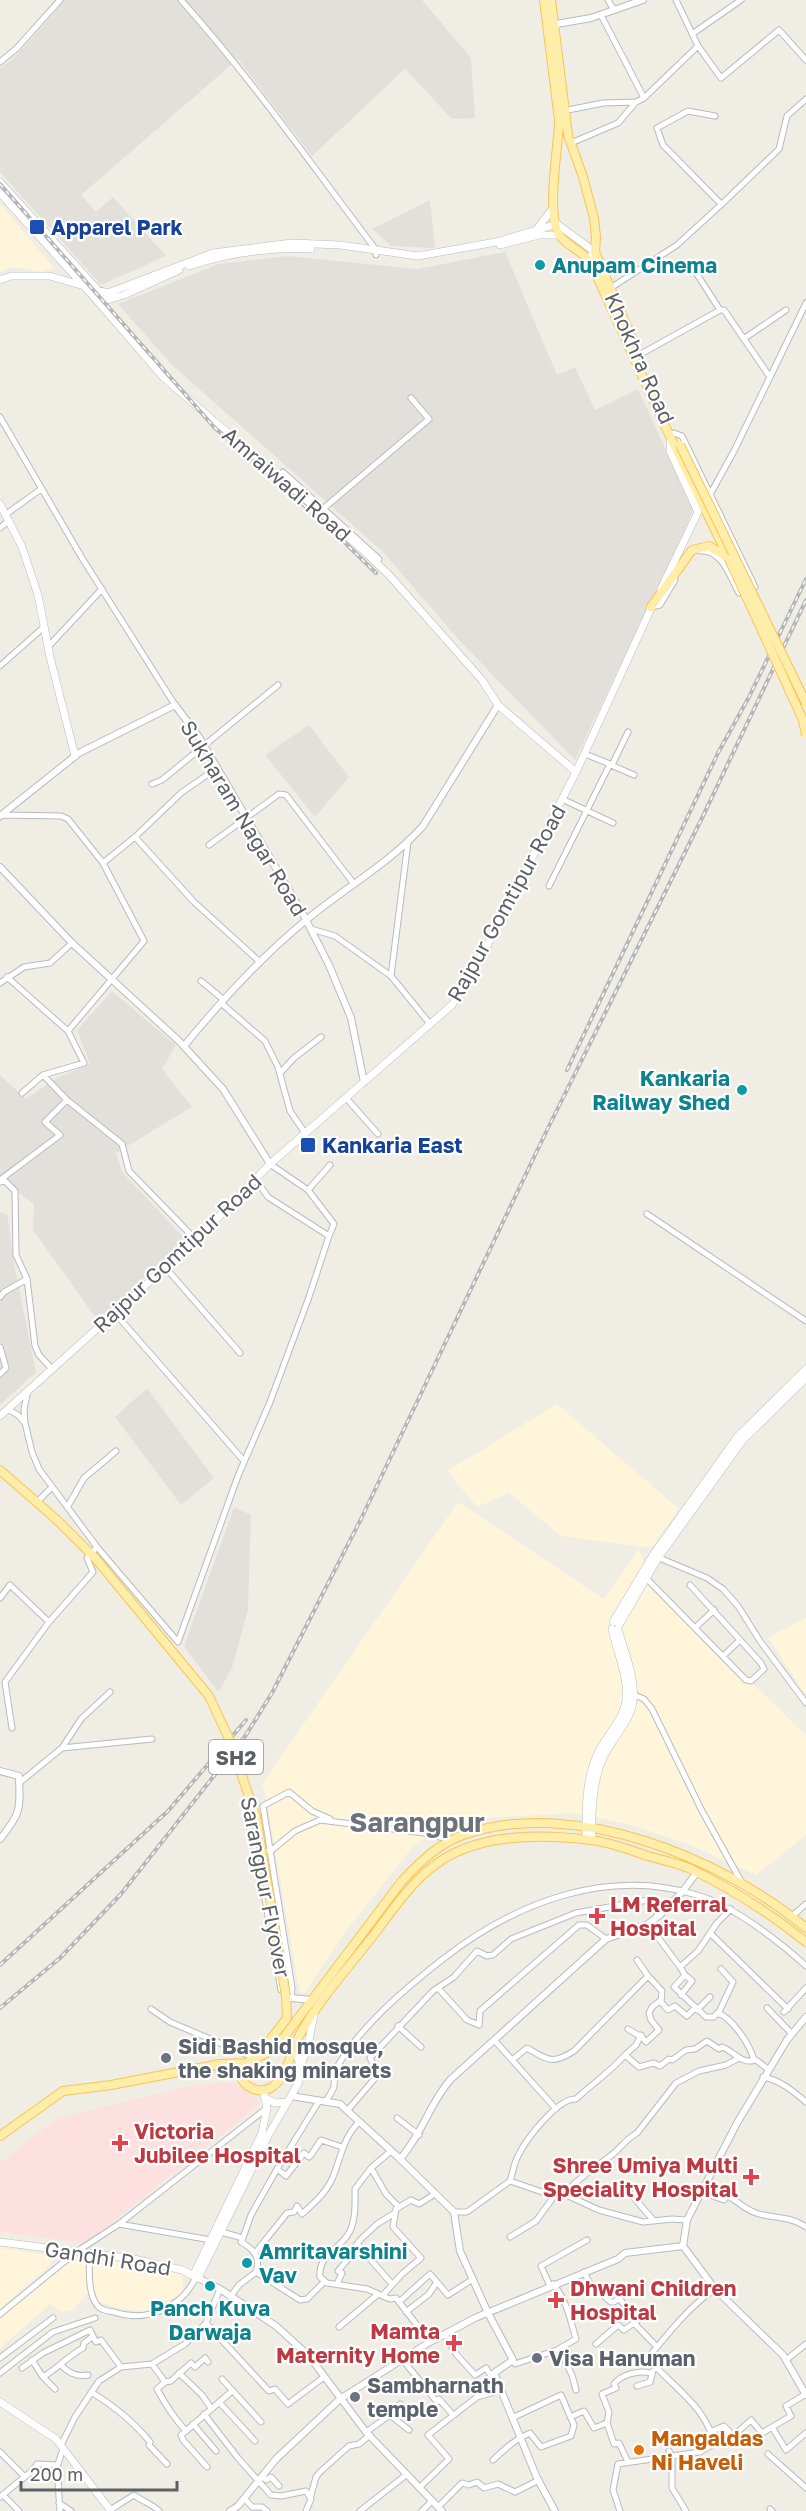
<svg xmlns="http://www.w3.org/2000/svg" width="806" height="2511" font-family="'Golos Text',sans-serif">
<rect width="100%" height="100%" fill="#f0ede4"/>
<path fill="#fff5da" d="M0 204 54 268 42 272 12 267 0 272Z
M557 1404 679 1509 651 1548 561 1536 509 1493 477 1507 447 1471Z
M458 1502 604 1599 639 1549 652 1587 677 1605 716 1648 806 1735V1835L756 1875 688 1844 631 1825 575 1813 467 1819 439 1828 411 1849 342 1936 306 1991 302 1994 299 1989 266 1796 262 1784Z
M806 1617V1695L768 1638Z
M0 2248 55 2256 50 2265 0 2309Z
M77 2260 111 2261 181 2273 184 2292 144 2312 114 2307 94 2300 92 2290 73 2309 62 2312 50 2304 0 2348V2319L60 2268Z"/>
<path fill="#e3e0dc" d="M65 0H422L471 58 475 118 452 119 405 69 312 156 238 59 81 195 96 212 113 197 166 256 101 285 0 172V68L14 58Z
M430 200 435 248 391 246 372 229Z
M505 252 557 375 575 367 595 410 638 389 693 509 685 530 575 760 458 639 383 552 171 364 118 304 219 264 288 256 417 269Z
M309 725 349 777 315 817 265 755Z
M112 991 176 1045 162 1069 192 1107 116 1153 122 1172 186 1240 98 1321 33 1230 34 1204 0 1180V1075L26 1099 56 1078 90 1064 77 1030Z
M0 1212 7 1214 14 1263 36 1372 0 1405Z
M147 1388 214 1478 181 1505 115 1417Z
M234 1507 251 1515 248 1610 232 1668 218 1692 184 1646Z"/>
<path fill="#fde1e0" d="M227 2082 235 2083 261 2103 86 2243 0 2232V2163L52 2122 69 2115 191 2086Z"/>
<g fill="none" stroke-linecap="round" stroke-linejoin="round">
<defs>
<path id="minor" d="M181 0C252 79 313 167 377 251L376 255
M608 0 614 10
M676 0 698 46 721 78 779 30 806 60
M601 15 644 98 698 46
M692 34 741 0
M0 62 16 49 60 0
M563 111 603 103 636 102 644 98
M715 116 688 111 657 128 663 145 721 204
M571 143 618 123 636 102
M693 268 720 310
M609 289 677 245 724 202 779 149 787 116 806 99
M745 338 786 310
M639 355 720 310H724L770 377
M0 417 82 558 175 705
M674 433 682 436 755 587 739 593C730 577 722 549 700 551
M278 476 283 472 379 559 377 563
M712 491 734 451 806 303
M324 508 429 419 411 398
M5 515 41 489
M0 528 8 521
M651 607 660 605 675 580
M48 647 102 589
M0 666 44 627
M611 765 634 775
M612 765 628 732
M152 784 162 780 278 685
M562 799 613 823
M0 817 1 815 61 816 68 819 103 863 144 941 68 1031 84 1063 43 1075 22 1093
M135 837 181 793 217 768
M209 845 279 794 286 795 354 884
M103 863 135 837 194 902 260 962
M549 886 610 764 585 754
M311 929 335 936 391 976 430 1024
M391 976 408 842
M7 977 68 1031
M201 981 224 1000
M0 983 24 967 50 963 72 943
M221 1003 265 1041 278 1067 290 1111 305 1133
M280 1073 294 1058 321 1037
M346 1098 378 1134
M67 1100 122 1144 129 1171 196 1240
M270 1164 308 1190
M0 1180 60 1135 45 1122 67 1100 43 1075
M0 1182 5 1181 15 1191 16 1255 27 1279 35 1346 39 1355 52 1369
M647 1214 806 1321
M329 1236 334 1224 308 1190 330 1165
M165 1267 240 1353
M0 1297 4 1292 27 1279
M114 1312 244 1461
M0 1347 6 1368 0 1374
M7 1409 18 1415 24 1422
M37 1502 52 1487
M68 1506 84 1478 116 1451
M97 1547 178 1642 238 1476 270 1402 309 1297 329 1236 268 1197 256 1180
M657 1557 707 1578 723 1589 738 1606 760 1641 806 1703
M646 1578 746 1680 751 1681 764 1669 761 1663 690 1585
M0 1598 10 1585 49 1622 93 1572 87 1558 97 1547 39 1469 32 1452 25 1423 24 1409 28 1391
M696 1627 714 1610
M723 1656 740 1640
M632 1694 644 1699 652 1709 702 1811 742 1883
M12 1728 5 1682 49 1622
M62 1748 81 1719 110 1692
M19 1783 62 1748 152 1739
M731 1909 717 1923 698 1951 680 1967 685 1975 674 1987 706 2017H714L717 2013C732 2017 750 2045 754 2060
M792 1916 806 1904
M648 1924 680 1967
M711 1934 788 2009
M637 1960 648 1976 662 1991 661 2002
M438 1988 467 2020 479 2025 480 2011 579 1925H587L606 1939
M281 1990 257 1853 272 1850 295 1831 320 1820 424 1833 452 1840
M681 1995 692 1981 685 1975
M291 1998 292 1988 263 1806 289 1792 312 1811 330 1819
M767 2008 792 2034
M151 2009 170 2022 255 2058
M697 2010 710 1997
M784 2012 806 1988
M718 2014 733 1982 721 1969
M398 2026 421 2047
M641 2036 646 2042 659 2030 651 2020 649 2013 652 2007 660 2001 668 2010 675 2006 687 2016 695 2008
M495 2041 556 2109
M625 2055 636 2045 641 2035H638L628 2029
M512 2060 527 2048C548 2060 552 2065 574 2051L648 1976
M763 2077C780 2080 793 2091 806 2102
M319 2101 277 2169 286 2176 304 2153 309 2157 311 2155 321 2140 342 2147
M325 2102C328 2097 333 2092 334 2086 335 2080 333 2075 336 2069 360 2026 406 1988 443 1959 515 1903 606 1867 697 1895 732 1905 779 1941 806 1966
M347 2111 376 2077 374 2065 370 2058 433 1991 454 1977 477 1951 487 1956 493 1955 511 1939 576 1913 648 1900 659 1916
M397 2118 419 2135
M391 2151 371 2168 386 2194 398 2206
M371 2168 355 2189C355 2202 356 2218 350 2231 341 2250 318 2253 320 2277L327 2283 367 2289 385 2297
M510 2181C513 2172 514 2162 519 2154 527 2138 558 2098 576 2099 592 2084 610 2072 625 2055L639 2067 654 2063 660 2066 669 2059 672 2060 686 2050 695 2049 707 2041 719 2049 722 2047C735 2052 742 2065 756 2060L768 2069
M629 2192 654 2221
M701 2192 724 2200 727 2195C737 2201 744 2209 756 2213 774 2219 788 2215 806 2227
M564 2194C577 2179 593 2169 609 2157 621 2149 624 2140 637 2133L676 2083 699 2071 726 2065 739 2058
M454 2212H467L510 2181 551 2195 564 2194 599 2210 643 2222 672 2219 687 2220
M119 2224 211 2240
M221 2232 243 2238 251 2215 277 2169
M510 2237 536 2221 555 2195
M243 2238 241 2242C254 2249 261 2258 256 2272L300 2300 307 2299 324 2282
M357 2244 392 2284
M255 2253 287 2213 294 2212 297 2206 302 2214C314 2203 326 2193 333 2177 341 2157 343 2138 359 2122
M89 2254C90 2269 87 2292 97 2305 100 2310 108 2311 114 2312 146 2323 182 2308 196 2277
M584 2272 590 2284 611 2302H614L619 2298 637 2321 634 2323 657 2347
M337 2284 342 2273 338 2271 349 2258 359 2241 377 2224 395 2213
M550 2286 541 2266 587 2240
M231 2296 239 2285 256 2272
M399 2302 430 2274 448 2295 473 2279
M406 2312 429 2294 437 2282
M0 2314 76 2252 119 2224 267 2108
M206 2323 269 2391 275 2389 288 2404 324 2377
M339 2327 377 2295
M445 2334 456 2354 475 2375 486 2368 491 2376 495 2374
M430 2342 396 2298 390 2299 385 2297 384 2294 402 2274 421 2258 393 2227 396 2209 411 2200 419 2204 435 2194
M596 2344 618 2325 624 2330 634 2323
M559 2349 572 2375 576 2390
M0 2358 53 2318
M402 2359 437 2402 439 2399 453 2415
M32 2360 43 2377
M513 2360 515 2364 557 2350 576 2339C570 2319 567 2300 553 2284
M786 2360 806 2344
M152 2364 165 2382 157 2389C165 2404 174 2418 186 2431L232 2391
M61 2365C69 2373 76 2377 88 2375
M22 2368 43 2353 90 2330 96 2342 101 2340 121 2367
M0 2373 53 2332 95 2318
M179 2373 202 2395 211 2408
M222 2379 261 2422
M165 2382 171 2381 191 2363 195 2367 205 2358 208 2362
M637 2386 650 2382 653 2371
M55 2389 43 2377C58 2368 68 2356 83 2348L84 2343 92 2337
M91 2392C114 2406 133 2421 150 2442L149 2445 167 2464
M219 2402 255 2441
M204 2414 238 2458 271 2495 281 2496 306 2491 311 2499 306 2511
M390 2415 400 2404
M570 2417 584 2411 594 2428 607 2423
M193 2424 216 2451
M772 2427 786 2450 806 2433
M186 2431 181 2435 183 2440 207 2467
M366 2432 390 2415 409 2430
M710 2432 724 2426 733 2436 751 2420 762 2433 791 2416 786 2406 806 2394
M61 2445 75 2417 99 2381 121 2367 152 2364 185 2344 206 2323 220 2289
M669 2451 672 2456V2488L686 2511
M0 2452 24 2476
M768 2454 806 2488
M493 2460C505 2449 515 2439 530 2433L541 2447 571 2436 574 2425 561 2395 512 2418
M628 2462 619 2443 614 2444 607 2423 609 2412 602 2394 616 2388 614 2384C622 2374 639 2370 651 2373
M262 2476 266 2480 271 2477 279 2486
M419 2488 449 2459 428 2435 477 2397 501 2390
M3 2495 19 2511
M311 2495 316 2477 320 2472 349 2446 359 2444 370 2435
M0 2497 32 2471 37 2464 58 2465
M244 2498 252 2507H262L267 2511
M59 2503 71 2511
M438 2507 462 2483 469 2485 477 2482 484 2488 498 2484 515 2492 539 2480
M770 2509 772 2511
M110 2510 134 2495C143 2502 151 2503 159 2511
M60 2511 57 2467 63 2449
M360 2511 406 2475
M422 2511 432 2501
M620 2511 613 2490 618 2464 700 2452 712 2445C714 2415 672 2385 653 2364L652 2353C671 2330 690 2306 715 2289"/>
<path id="tertiary" d="M551 25 591 18 643 0
M0 816 79 753 175 705 199 737 304 916 329 965 351 1018 364 1082
M0 867 72 943 179 1041 223 1089 270 1164
M184 1046C221 1001 260 958 305 921 344 888 389 864 423 826L498 705
M0 1771 19 1776C20 1809 22 1812 0 1839
M291 1998 312 2000
M806 2017 787 2040 737 2123 687 2220 683 2246 715 2289 783 2355 806 2395
M291 2096 340 2104 398 2157 454 2212 460 2251 488 2313 513 2360 494 2373 537 2478 555 2511
M400 2159C423 2133 429 2104 451 2079L606 1939 648 1924 661 1914 683 1891 697 1872
M198 2278 220 2289 276 2326 309 2356 366 2432 442 2511
M230 2511 238 2506 276 2459 340 2399 428 2343 475 2318 618 2259 625 2253 683 2246"/>
<path id="secondary" d="M0 182 97 289
M0 193 93 296 163 377 363 550 389 575 482 680 498 705 576 772
M537 229 553 208
M500 245 539 235H559
M189 266C228 253 269 247 311 249
M0 280 11 276H50L108 293 213 253 292 243 340 245 418 256 496 242 557 224 595 252 592 255
M94 296 107 300 124 295 179 270
M0 504 22 547 38 595 50 657 75 756
M661 589 698 512 670 451 671 438
M0 1416 199 1237 270 1164 452 1005 487 946 576 772 653 604
M613 1622 653 1555 738 1436 806 1369
M619 1625 658 1558 743 1440 806 1378
M586 1839C586 1812 585 1779 598 1753 606 1736 623 1720 626 1701 629 1678 617 1653 612 1629
M592 1840C591 1813 592 1782 603 1758 612 1738 630 1723 633 1701 636 1677 624 1652 618 1629
M301 2064 308 2046 314 2014
M267 2099 275 2103 287 2102
M0 2242 134 2259 182 2270 198 2278 269 2134 299 2082 300 2065 294 2046
M193 2276 262 2133 267 2108 263 2090
M0 2402 56 2439 111 2511"/>
<path id="primary" d="M544 0 559 120C559 145 545 216 560 236 567 246 581 250 588 260 592 266 596 274 599 281L666 428 729 559
M551 0 568 135 583 177 594 218 596 237 595 252 634 343
M651 607 692 550 709 546 727 557
M0 1470 57 1520 96 1559
M281 2041 402 1881C420 1862 438 1844 463 1835 572 1796 722 1858 806 1928
M294 2046 289 2041 283 2040 265 2054 246 2063 240 2074C243 2088 260 2095 272 2087 289 2075 289 2053 299 2036 318 2002 345 1971 369 1941 391 1913 411 1880 442 1860 484 1833 542 1834 591 1840 610 1842 630 1850 648 1856 662 1860 678 1863 691 1869 732 1889 771 1914 806 1942
M258 2056 287 2018 286 1996
M220 2074V2064
M0 2136 63 2091 111 2085 220 2064 246 2063"/>
</defs>
<use href="#minor" stroke="#b7bbbf" stroke-width="7"/>
<use href="#tertiary" stroke="#b7bbbf" stroke-width="8"/>
<use href="#secondary" stroke="#b8bcc1" stroke-width="8"/>
<use href="#primary" stroke="#fbc452" stroke-width="10"/>
<use href="#minor" stroke="#fff" stroke-width="5"/>
<use href="#tertiary" stroke="#fff" stroke-width="6"/>
<use href="#secondary" stroke="#fff" stroke-width="7"/>
<use href="#primary" stroke="#ffedaa" stroke-width="8"/>
<defs>
<path id="rail" d="M0 184 214 427 329 527 376 573
M567 1070 718 753 749 697 806 579
M0 1965 168 1811 246 1720
M0 2008 60 1958 121 1894 246 1735 272 1693 361 1519 548 1128 703 816 806 600"/>
</defs>
<use href="#rail" stroke="#b5b6b7" stroke-width="4"/>
<use href="#rail" stroke="#fff" stroke-width="1.5" stroke-dasharray="4.5" stroke-linecap="butt"/>
<defs>
<path id="primary-bridge" d="M680 445 806 703
M729 559 803 720 806 735
M96 1559 209 1696 230 1741 256 1817 286 1996"/>
</defs>
<use href="#primary-bridge" stroke="#fbc452" stroke-width="10" stroke-linecap="butt"/>
<use href="#primary-bridge" stroke="#ffedaa" stroke-width="8"/>
</g>
<g fill="#1a4fb4" stroke="#fff" stroke-width="2">
<rect x="29" y="219" width="16" height="16" rx="3"/>
<rect x="300" y="1137" width="16" height="16" rx="3"/>
</g>
<g fill="#0f9aa8" stroke="#fff" stroke-width="2">
<circle cx="540" cy="265" r="6"/>
<circle cx="742" cy="1090" r="6"/>
<circle cx="247" cy="2263" r="6"/>
<circle cx="210" cy="2286" r="6"/>
</g>
<g fill="#e0444e" stroke="#fff" stroke-width="2">
<path d="M594 1907h6v6h6v6h-6v6h-6v-6h-6v-6h6z"/>
<path d="M117 2134h6v6h6v6h-6v6h-6v-6h-6v-6h6z"/>
<path d="M748 2168h6v6h6v6h-6v6h-6v-6h-6v-6h6z"/>
<path d="M553 2291h6v6h6v6h-6v6h-6v-6h-6v-6h6z"/>
<path d="M451 2334h6v6h6v6h-6v6h-6v-6h-6v-6h6z"/>
</g>
<g fill="#6b7280" stroke="#fff" stroke-width="2">
<circle cx="166" cy="2058" r="6"/>
<circle cx="537" cy="2358" r="6"/>
<circle cx="355" cy="2397" r="6"/>
</g>
<circle fill="#e8710a" stroke="#fff" stroke-width="2" cx="639" cy="2450" r="6"/>
<g text-anchor="middle" dominant-baseline="central" stroke-width="4.5" stroke-linejoin="round" paint-order="stroke">
<rect fill="#fff" stroke="#8d9094" stroke-width="1.5" x="209" y="1740" width="54" height="34" rx="4.5"/>
<g font-size="20" font-weight="bold" fill="#5c6166">
<text x="236" y="1757">SH2</text>
</g>
<g font-size="21" font-weight="bold" fill="#164399" stroke="#fff" text-anchor="start">
<text x="51" y="227">Apparel Park</text>
<text x="322" y="1145">Kankaria East</text>
</g>
<g font-size="21" font-weight="bold" fill="#0d838f" stroke="#fff" text-anchor="start">
<text x="552" y="265">Anupam Cinema</text>
<text x="730" y="1078" text-anchor="end">Kankaria<tspan x="730" dy="24">Railway Shed</tspan></text>
<text x="259" y="2251">Amritavarshini<tspan x="259" dy="24">Vav</tspan></text>
<text x="210" y="2308" text-anchor="middle">Panch Kuva<tspan x="210" dy="24">Darwaja</tspan></text>
</g>
<g font-size="21" fill="#5c6166" stroke="#fff">
<text transform="translate(640 358) rotate(66)">Khokhra Road</text>
<text transform="translate(287 484) rotate(41)">Amraiwadi Road</text>
<text transform="translate(244 818) rotate(59)">Sukharam Nagar Road</text>
<text transform="translate(506 903) rotate(-61)">Rajpur Gomtipur Road</text>
<text transform="translate(177 1253) rotate(-43)">Rajpur Gomtipur Road</text>
<text transform="translate(266 1887) rotate(79)">Sarangpur Flyover</text>
<text transform="translate(108 2258) rotate(9)">Gandhi Road</text>
</g>
<g font-size="21" font-weight="bold" fill="#be3a42" stroke="#fff" text-anchor="start">
<text x="610" y="1904">LM Referral<tspan x="610" dy="24">Hospital</tspan></text>
<text x="134" y="2131">Victoria<tspan x="134" dy="24">Jubilee Hospital</tspan></text>
<text x="738" y="2165" text-anchor="end">Shree Umiya Multi<tspan x="738" dy="24">Speciality Hospital</tspan></text>
<text x="570" y="2288">Dhwani Children<tspan x="570" dy="24">Hospital</tspan></text>
<text x="440" y="2331" text-anchor="end">Mamta<tspan x="440" dy="24">Maternity Home</tspan></text>
</g>
<g font-size="21" font-weight="bold" fill="#5b616d" stroke="#fff" text-anchor="start">
<text x="178" y="2046">Sidi Bashid mosque,<tspan x="178" dy="24">the shaking minarets</tspan></text>
<text x="549" y="2358">Visa Hanuman</text>
<text x="367" y="2385">Sambharnath<tspan x="367" dy="24">temple</tspan></text>
</g>
<g font-size="21" font-weight="bold" fill="#c56008" stroke="#fff" text-anchor="start">
<text x="651" y="2438">Mangaldas<tspan x="651" dy="24">Ni Haveli</tspan></text>
</g>
<g font-size="27" font-weight="bold" fill="#6d7378" stroke="#fff">
<text x="417" y="1822">Sarangpur</text>
</g>
</g>
<path d="M21 2481v9h156v-9" fill="none" stroke="#5c6166" stroke-width="3"/>
<text x="30" y="2481" font-size="18" fill="#5c6166" stroke="#ffffff" stroke-width="4.5" paint-order="stroke">200 m</text>
</svg>
